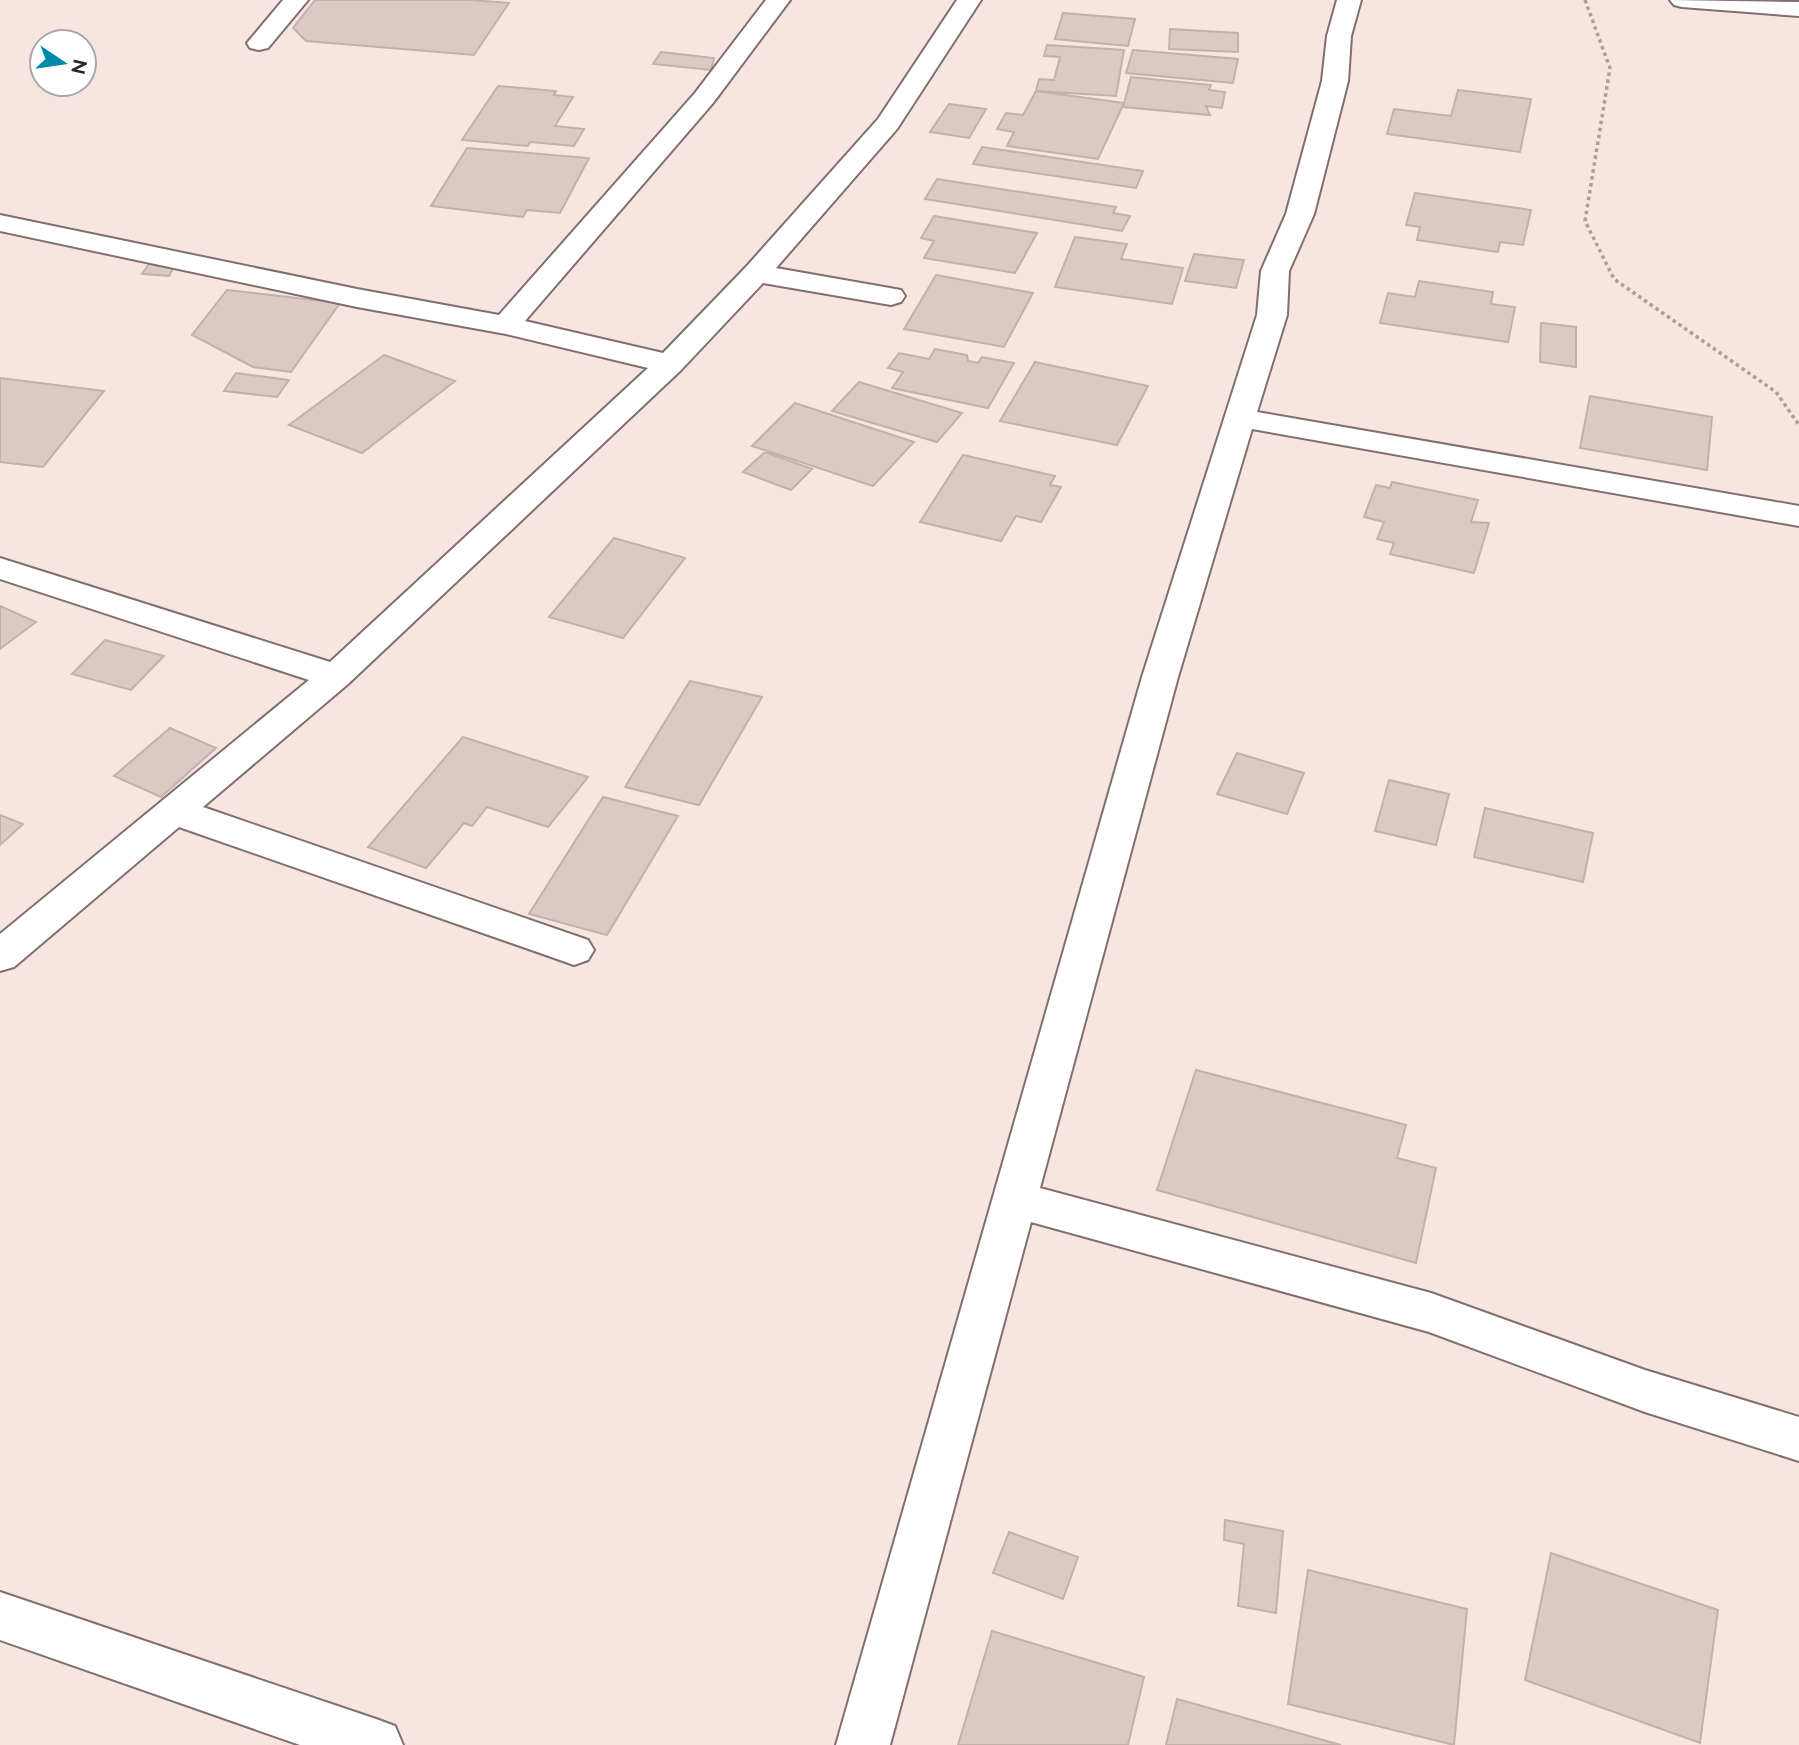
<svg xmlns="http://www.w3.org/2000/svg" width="1799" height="1745" font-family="Raleway,sans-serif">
<rect width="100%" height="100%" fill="#f8e5e1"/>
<path fill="#dbc9c5" stroke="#c2b0ad" stroke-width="2" d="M315 0H471L509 3 474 55 306 41 293 28Z
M1063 13 1135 19 1128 46 1055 39Z
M1170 29 1238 33V52L1169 49Z
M1047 45 1124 50 1116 96 1036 91 1039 79 1054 80 1060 57 1044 56Z
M1133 50 1238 59 1233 83 1126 73Z
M661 52 714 58 711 70 653 64Z
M1131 77 1211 85 1209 90 1225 92 1222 108 1206 106 1210 115 1123 107Z
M498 86 556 91 554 95 573 97 555 126 584 129 574 146 530 142 528 146 462 140Z
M1458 90 1531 99 1520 152 1387 134 1394 109 1451 116Z
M1036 91 1124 103 1098 159 1007 146 1014 132 997 129 1006 113 1023 115Z
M949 104 986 109 969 138 930 132Z
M982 147 1143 171 1136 188 973 164Z
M467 148 589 158 560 213 527 210 523 217 431 206Z
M937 179 1116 207 1113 213 1130 216 1122 231 925 199Z
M1415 193 1531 210 1523 245 1500 242 1498 252 1417 240 1420 227 1406 225Z
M934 216 1037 233 1015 273 924 258 934 241 921 238Z
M1075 237 1127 244 1121 259 1183 268 1172 304 1055 287Z
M1194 254 1244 260 1236 288 1185 281Z
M149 264 175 265 169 276 142 274Z
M936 275 1033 293 1004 347 904 329Z
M1419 281 1493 292 1491 304 1515 307 1508 342 1380 323 1388 293 1415 297Z
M227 290 340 303 291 372 253 367 192 335Z
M1541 323 1576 327V367L1540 362Z
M935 349 967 355 968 361 978 363 982 357 1014 363 988 408 892 388 903 372 888 368 899 353 929 359Z
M384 355 455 381 362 453 289 425Z
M1035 362 1148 386 1117 445 1000 421Z
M236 373 289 380 277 397 224 391Z
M0 378 104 391 43 467 0 462Z
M859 382 962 413 937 442 832 411Z
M1590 396 1712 417 1707 470 1580 448Z
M795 403 914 442 873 486 752 446Z
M765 452 812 469 791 490 743 472Z
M963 455 1055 476 1050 485 1061 487 1041 522 1016 516 1001 541 920 522Z
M1392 482 1478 500 1471 522 1489 523 1474 573 1390 554 1394 543 1377 539 1384 522 1364 517 1376 485 1390 488Z
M614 538 685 558 623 638 549 617Z
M0 606 36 622 0 649Z
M105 640 164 656 131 690 72 674Z
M690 681 762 697 699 805 625 787Z
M170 728 216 748 161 797 114 776Z
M463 737 588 777 548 827 487 807 472 826 464 823 426 868 368 847Z
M1237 753 1304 773 1287 814 1217 794Z
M1389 780 1449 794 1436 845 1375 831Z
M603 797 678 816 607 935 529 914Z
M1485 808 1593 833 1583 882 1474 857Z
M0 815 23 824 0 845Z
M1196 1070 1406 1125 1397 1158 1436 1168 1416 1263 1157 1190Z
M1225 1520 1283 1531 1276 1613 1238 1606 1244 1544 1224 1540Z
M1009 1532 1078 1557 1063 1599 993 1573Z
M1551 1553 1718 1610 1700 1743 1525 1680Z
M1308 1570 1467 1609 1454 1745 1288 1704Z
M992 1631 1144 1677 1128 1745H958Z
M1177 1699 1341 1745H1166Z"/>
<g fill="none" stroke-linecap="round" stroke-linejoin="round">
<defs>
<path id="street" d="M283 0H308L268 48 259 50 250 48 247 43Z
M766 0H790L713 103 525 321 663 353 746 267 878 119 957 0H981L897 129 776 268 901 290 905 296 901 302 891 305 763 283 681 370 348 684 203 807 588 940 594 950 588 960 574 965 560 960 179 827 14 967 0 971V934L309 680 0 579V558L330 662 648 368 506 334 357 307 0 231V215L357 289 499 315 695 93Z
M1337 0H1361L1351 36 1348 81 1314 214 1289 271 1287 315 1257 412 1799 506V526L1252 429 1178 677 1040 1188 1431 1293 1645 1370 1799 1417V1461L1645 1412 1429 1332 1031 1222 890 1745H836L1142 677 1257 315 1261 271 1286 214 1322 81 1327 36Z
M1670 0 1799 2V16L1682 7 1674 5Z
M0 1592 376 1719 395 1726 403 1745H300L0 1640Z"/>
</defs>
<use href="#street" stroke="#806f6c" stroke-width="4"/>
<path stroke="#ab9d9a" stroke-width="3.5" stroke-dasharray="3.5 3.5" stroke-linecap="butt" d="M1585 0 1610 68 1585 221 1614 279 1776 392 1799 425"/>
<use href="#street" fill="#fff" fill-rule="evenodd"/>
</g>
<g transform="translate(63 63) rotate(103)"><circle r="33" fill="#ffffff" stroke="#aba8a8" stroke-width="2"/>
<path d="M0-5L12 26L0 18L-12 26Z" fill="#008aa9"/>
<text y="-10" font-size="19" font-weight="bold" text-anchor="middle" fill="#2d2625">N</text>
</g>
</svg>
